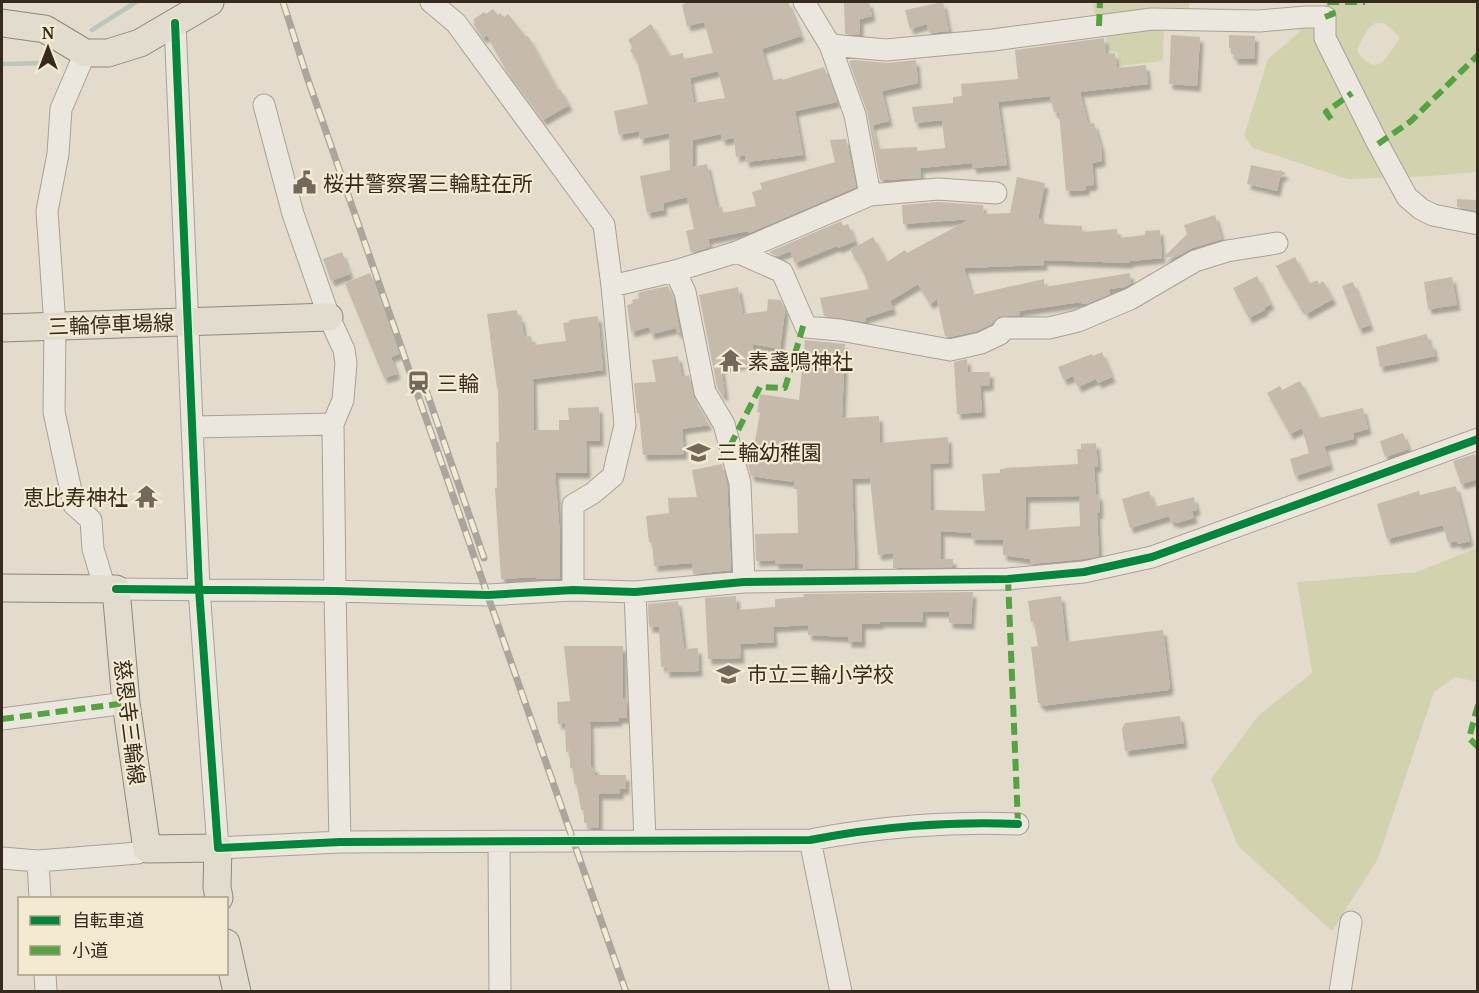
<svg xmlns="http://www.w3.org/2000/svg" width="1479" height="993" font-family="'Noto Serif','Noto Sans JP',serif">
<defs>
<filter id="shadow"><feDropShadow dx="3.5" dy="5.5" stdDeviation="1.5" flood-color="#0004"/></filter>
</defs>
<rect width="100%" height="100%" fill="#e3dccc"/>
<path fill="#d2d2af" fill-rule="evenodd" d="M1093 2H1189V9L1107 15 1095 14Z
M1327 2H1477V172L1432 176 1348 179 1253 148 1244 136 1268 59 1295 36ZM1375 23H1384L1399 36V39C1391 50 1381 75 1365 60 1361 56 1359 55 1357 49L1368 29Z
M1164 29 1163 59 1161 61 1121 66 1117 52 1107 50 1106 37 1108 34Z
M1477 548V682L1455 677 1434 692 1378 859 1332 931 1238 846 1211 779 1259 715 1312 673 1297 582 1417 572Z"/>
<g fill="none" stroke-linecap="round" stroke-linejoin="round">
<path stroke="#b8c8bd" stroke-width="4.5" d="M92 30 136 2
M2 64 46 63"/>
</g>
<path fill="#c6baad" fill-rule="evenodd" filter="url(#shadow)" d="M688 2H788L801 36 762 49 771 81 782 78V80L824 67 837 102 795 111 803 155 746 162 745 155 736 157 734 138 722 140 721 134 693 140V167L707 164 717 208 722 207 723 213 756 206 752 192 762 189 760 183 835 162 830 140 846 139 856 187 749 233 748 231 708 239 710 247 691 253 686 231 694 229 687 197 663 203 664 210 647 213 640 176 670 170 669 133 640 139 639 131 619 135 614 111 648 104 637 61 630 50 633 48 628 40 651 24 670 56 683 53 684 59 713 53 704 22 687 26 682 5ZM718 71 725 98 694 103 690 78Z
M844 2H869L872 16 860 19V35L845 34Z
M943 2 949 31 929 33 927 24 910 29 905 10Z
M493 9 498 15 500 13 504 17 508 14 526 37 528 36 558 90 560 89 569 105 543 120 506 70 487 35 483 38 473 24 475 23 473 20 484 12 486 14Z
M1171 35 1200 37 1197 86 1169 84Z
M1229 35 1255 36 1254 59H1234V54H1231V48H1229Z
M1104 38 1106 54 1115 53 1117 68 1146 65 1148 84 1080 92 1088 124 1094 123 1101 147 1102 161 1092 163 1094 185 1086 186V190L1066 191 1059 113 1054 112 1050 96 998 102 1007 165 973 168 972 163 920 168 921 178 880 180 867 112 849 61 855 60 887 63 916 60 918 83 882 91 889 121 872 125 877 149 917 147V151L945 148 942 120 915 123 912 107 953 103V97L962 96 961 84 1018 79 1015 50Z
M1251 165 1278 171 1282 170 1281 171 1286 173 1280 177 1277 191 1247 184Z
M1017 177 1045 183 1038 219H1044V224L1082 226V232L1117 229 1118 238 1145 235V231L1160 230 1162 258 1130 261V263L1044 260V265L964 268 972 295 1044 279V287L1130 273 1131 283 1124 287 1109 289 1110 294 1086 304H1081V302L1019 311 1020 315 999 317 991 324 977 331 950 337 945 336 937 299 930 304 918 284 890 301 893 309 865 318 866 322 824 316 820 298 869 289 863 271 850 250 873 237 887 262 905 250 907 253 970 219 903 224 902 205 938 202 983 205 984 214 1010 213Z
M1457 199 1478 200V211L1457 207Z
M1215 215 1222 239 1192 248 1178 256 1163 258 1187 234 1184 225Z
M841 221 843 226 848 224 855 241 838 248 837 246 795 263 790 251 777 256 769 252Z
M342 252 350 274 331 281 323 259Z
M1295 257 1309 284 1317 280 1319 284 1323 281 1333 299 1306 314 1303 308 1301 309 1276 266Z
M370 273 401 353 391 357 397 374 384 378 345 283Z
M1257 276 1271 304 1264 308 1265 310 1249 318 1233 288Z
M1452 277 1457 305 1428 309 1424 282Z
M1353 282 1370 325 1359 329 1342 286Z
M668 286 673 296 680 333H677L676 328 651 334 649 327 631 332 627 305 633 303 632 300 639 298 638 294 640 292Z
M738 287 743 314 767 311 768 299 781 300 785 311 780 349 752 344 756 361 721 368 725 395H722L717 387 699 295Z
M517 310 518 317H521L524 337 531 336 533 345 566 341 563 323 570 322 569 320 598 316 603 370 533 379 534 430H559V420H569L568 408 599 407 600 441H586L587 473H555L560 536V578L536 579V577L501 579 495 488H497L496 442H499L498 388H497L487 314Z
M1427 334 1429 344 1432 343 1435 356 1380 367 1376 347Z
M805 340 845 344 842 418 879 416 880 443 948 437 949 463 930 464 931 510 985 511 982 474 1000 473V469H1005L1004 468 1078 464 1077 449H1081V444L1096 443 1098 467H1094L1096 495 1099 494 1100 513H1097L1099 556 1082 559 1030 564V559L1003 555V540L971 539V533L941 531V559H953V567L893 568V553L878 555 870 478 852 479 855 568 803 569V564H775V560L756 561 755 534 798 533 797 489H794L795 482 751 476 743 444 754 446 760 413 757 412 760 394 799 400ZM1079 496 1080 526 1025 530 1026 497Z
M1102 352 1112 377 1098 383 1096 379 1078 387 1073 376 1064 380 1058 367 1092 354 1093 356Z
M678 356 682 377 689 375 694 398 709 425 682 429 684 454 643 455 639 413H637L634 383 656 382 652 360Z
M967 359 968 372H990V385L980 386 982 412 957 414 954 362Z
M1300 381 1319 418 1363 408 1368 429 1353 433 1354 439 1324 446 1330 465 1295 476 1290 459 1309 453 1302 428 1290 434 1267 393 1280 386 1282 390Z
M1403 433 1409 449 1385 457 1380 441Z
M1475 454 1478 463V479L1461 484 1453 461Z
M722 464 727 485 731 570 693 574 692 563 654 566 652 542H649L646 516 669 513 668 498 697 497 692 470Z
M1456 486 1470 541 1458 544 1457 541 1448 543 1443 525 1387 539 1377 504 1419 491 1420 495Z
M1149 491 1155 507 1194 497 1197 510 1192 511 1194 518 1176 523 1175 521 1171 522 1169 516 1130 528 1122 499Z
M973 592 971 624 949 623V612H923V622H880V624H862V642H848V637L808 635V625L773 627 774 642 740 644 741 658 708 659 705 598 736 596 737 610 775 607V599L804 597 803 594Z
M1061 596 1066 642 1163 630 1170 687 1168 690 1041 706V703H1038L1031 647 1038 646 1034 622H1031L1028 601Z
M678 601 684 649 698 648 699 671 666 672V666L661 667 659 627H649L648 604Z
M564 646H623V698H627V718H618L619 721 590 722 591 767H595V775H626V789H620V794H599V828H587V823H584V810H581L577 786 574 783 573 768H570V751L566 752 565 723 558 724 557 702 570 701Z
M1180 716 1184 743 1125 751 1122 729 1125 723Z"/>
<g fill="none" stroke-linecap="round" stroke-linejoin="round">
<defs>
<path id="minor" d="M431 2 456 23 604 225 612 286 625 425 613 476 593 493 573 505V590
M804 2 830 45 855 115 870 195
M175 23 199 589 218 848 340 842 810 840C876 827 951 821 1018 824
M830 45 886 50 993 40 1152 19 1259 21 1306 17H1325V38L1378 144 1407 197 1421 209 1433 215 1478 224
M85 53 61 109 58 154 47 211 55 326 54 412 74 505 91 520 93 549 105 589
M264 105 293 214 329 317 344 350 346 363 343 400 333 424 335 591 340 842
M737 252 782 272 806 327 840 330 950 350 981 343 1000 334 1004 328H1049L1078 321 1130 299 1195 261 1227 251 1277 243
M675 271 685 292 705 392 724 424 740 483 744 582
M612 286 675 271 737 252 870 195 938 189 996 193
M192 427 333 424
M116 589 335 591 488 595 573 590 635 592 744 582 1008 579 1084 572 1152 557 1478 439
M635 592 645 840
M2 719 126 703
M810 840 841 992
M499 842 500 992
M2 858 38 861 138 853 147 849
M38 861 40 898
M45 974 46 992
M1340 992 1351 922"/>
<path id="major" d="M2 23 45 29 85 53H108L140 43 210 2
M2 328 329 317
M2 588 116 589 126 703 147 849 218 848 217 887 219 898
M226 943 237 992"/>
</defs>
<use href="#minor" stroke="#a8a196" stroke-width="23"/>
<use href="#major" stroke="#8d877c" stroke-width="29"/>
<use href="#minor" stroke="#ebe7de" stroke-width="21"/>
<use href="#major" stroke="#e2dccf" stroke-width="27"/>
<defs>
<path id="rail" d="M283 2 307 77 626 992
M425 387 484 558"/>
</defs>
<use href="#rail" stroke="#aaa69e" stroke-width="7"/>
<use href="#rail" stroke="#f4ead2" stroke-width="4.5" stroke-dasharray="14" stroke-linecap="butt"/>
<path stroke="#53a341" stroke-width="6" stroke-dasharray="12 6" stroke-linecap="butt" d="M1325 17 1333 14 1330 2H1365
M1099 26 1100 2
M1331 119 1326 112 1352 93
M1378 144 1411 121 1478 55
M730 446 760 387 785 388 804 323
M1008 579 1018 824
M1478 705 1469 738 1478 747
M2 719 126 703"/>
<defs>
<path id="cycleway" d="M175 23 199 589 218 848 340 842 810 840C876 827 951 821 1018 824
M116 589 335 591 488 595 573 590 635 592 744 582 1008 579 1084 572 1152 557 1478 439"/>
</defs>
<use href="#cycleway" stroke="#f4ead2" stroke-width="11"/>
<use href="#cycleway" stroke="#00873e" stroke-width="8"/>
</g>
<defs>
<symbol id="civic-bare" viewBox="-9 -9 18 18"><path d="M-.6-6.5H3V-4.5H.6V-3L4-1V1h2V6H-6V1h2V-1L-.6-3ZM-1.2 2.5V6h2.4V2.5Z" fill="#73685b" stroke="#f4ead2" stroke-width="2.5" paint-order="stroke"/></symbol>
<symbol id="temple-bare" viewBox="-9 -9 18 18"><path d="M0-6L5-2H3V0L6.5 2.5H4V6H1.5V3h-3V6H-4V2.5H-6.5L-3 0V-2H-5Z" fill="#73685b" stroke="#f4ead2" stroke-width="2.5" paint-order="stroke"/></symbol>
<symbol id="station-bare" viewBox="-9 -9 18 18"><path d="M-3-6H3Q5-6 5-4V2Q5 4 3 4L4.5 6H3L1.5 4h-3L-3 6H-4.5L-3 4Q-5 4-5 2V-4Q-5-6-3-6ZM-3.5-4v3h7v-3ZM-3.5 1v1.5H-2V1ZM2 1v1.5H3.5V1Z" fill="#73685b" stroke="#f4ead2" stroke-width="2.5" paint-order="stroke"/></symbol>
<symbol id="school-bare" viewBox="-9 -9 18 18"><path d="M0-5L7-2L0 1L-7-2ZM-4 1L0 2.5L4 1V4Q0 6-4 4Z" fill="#73685b" stroke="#f4ead2" stroke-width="2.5" paint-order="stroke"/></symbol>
</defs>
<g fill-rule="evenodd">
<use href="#civic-bare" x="288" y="166" width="33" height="33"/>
<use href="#temple-bare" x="714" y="344" width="33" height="33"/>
<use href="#station-bare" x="402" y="366" width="33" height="33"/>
<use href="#school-bare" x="682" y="436" width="33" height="33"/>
<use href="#temple-bare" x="130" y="480" width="33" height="33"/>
<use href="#school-bare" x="712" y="658" width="33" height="33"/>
</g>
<g text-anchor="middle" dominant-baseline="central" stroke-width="4.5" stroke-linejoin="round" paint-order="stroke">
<g font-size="21" fill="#36291e" stroke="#f4ead2" text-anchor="start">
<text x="323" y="183">桜井警察署三輪駐在所</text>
<text x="748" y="361">素盞鳴神社</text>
<text x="437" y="383">三輪</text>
<text x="717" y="452">三輪幼稚園</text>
<text x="128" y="497" text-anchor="end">恵比寿神社</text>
<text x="747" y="674">市立三輪小学校</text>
</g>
<g font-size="21" fill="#36291e" stroke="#f4ead2">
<text transform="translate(111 324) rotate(-2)">三輪停車場線</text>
<text transform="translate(130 722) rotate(83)">慈恩寺三輪線</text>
</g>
</g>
<rect width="1479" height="993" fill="none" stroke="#36291e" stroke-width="6"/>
<rect x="18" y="897" width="210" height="78" fill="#f4ead2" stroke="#a89d8a" stroke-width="1.5"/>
<rect x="30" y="916" width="30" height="9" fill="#00873e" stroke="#a89d8a" stroke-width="1.5"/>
<text x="72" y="927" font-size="18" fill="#36291e">自転車道</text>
<rect x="30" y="946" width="30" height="9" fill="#53a341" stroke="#a89d8a" stroke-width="1.5"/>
<text x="72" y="957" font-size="18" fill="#36291e">小道</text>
<g transform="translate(48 48)" stroke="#f4ead2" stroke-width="4.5" paint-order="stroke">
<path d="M0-4.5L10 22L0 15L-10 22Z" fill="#36291e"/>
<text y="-9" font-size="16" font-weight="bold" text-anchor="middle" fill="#36291e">N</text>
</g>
</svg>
